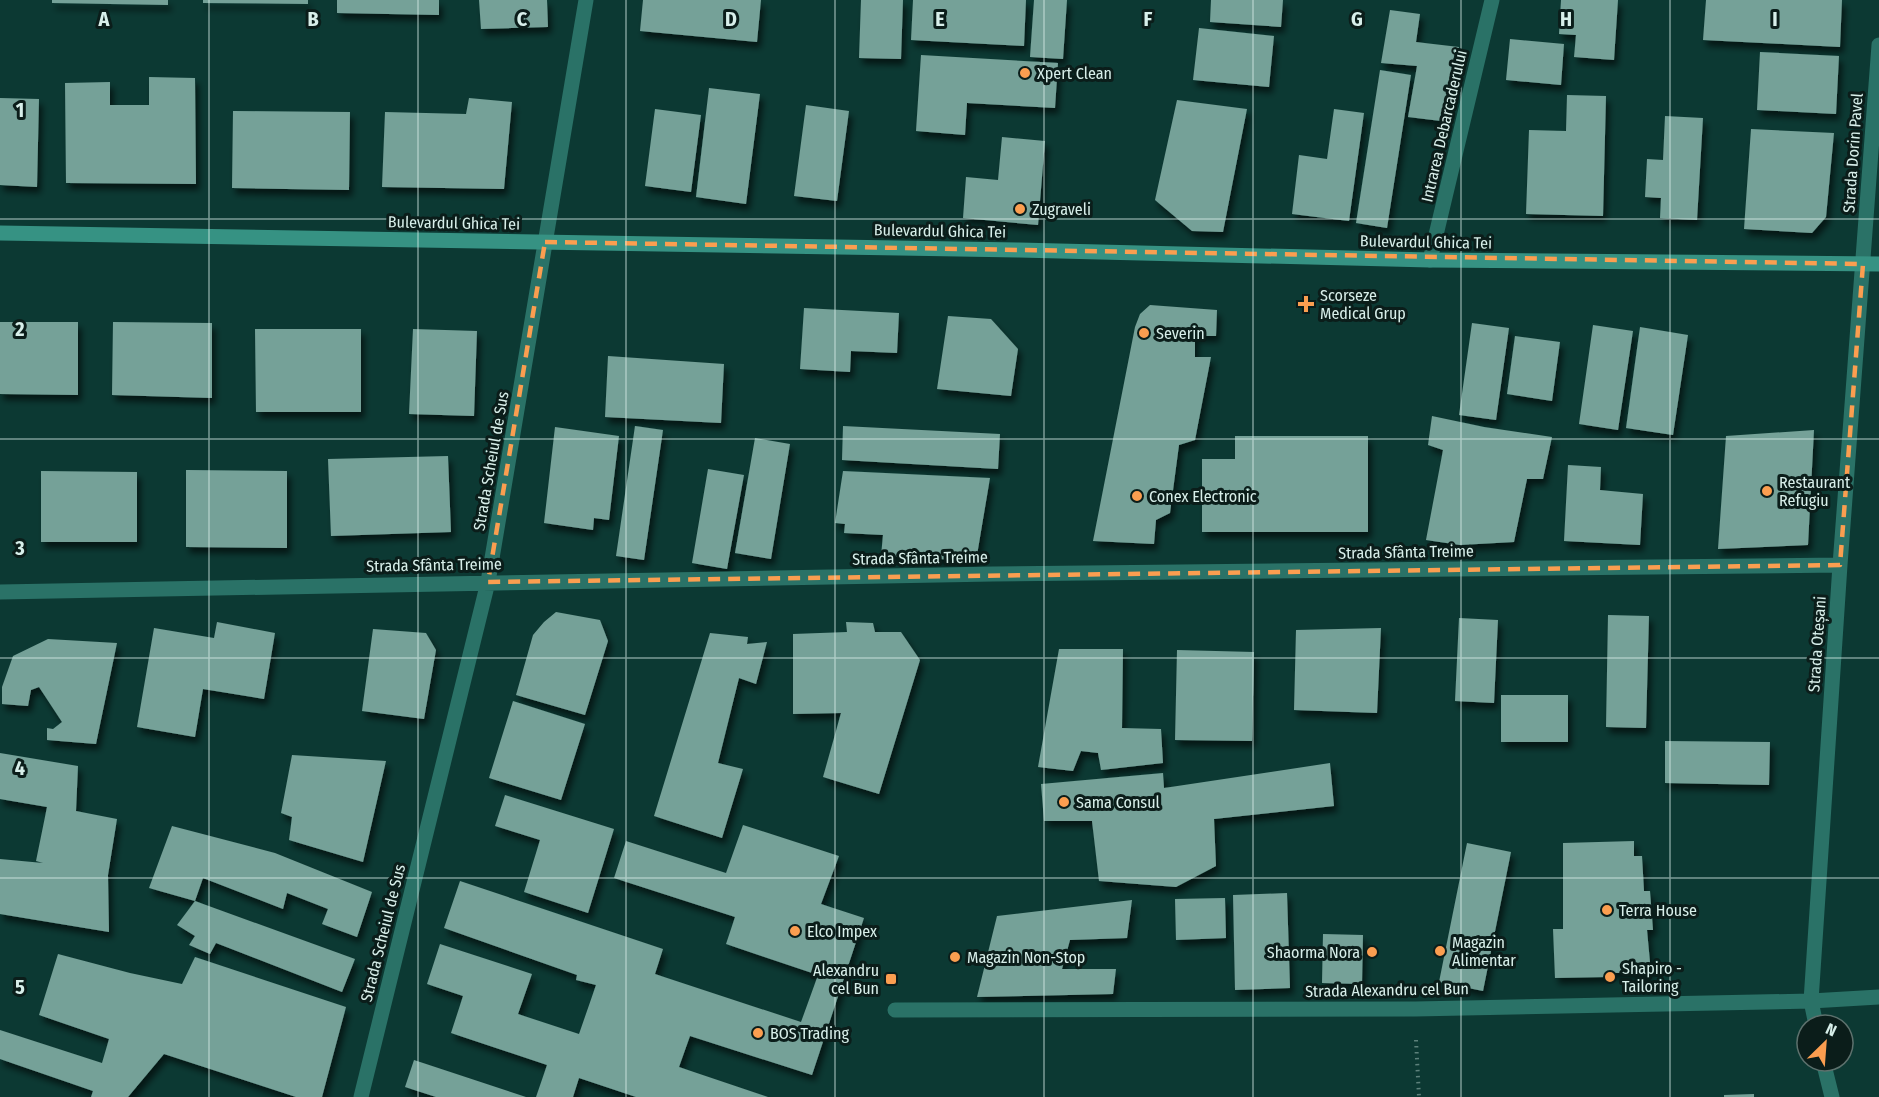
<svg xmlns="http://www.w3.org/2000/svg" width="1879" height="1097" font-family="'Fira Sans Condensed',sans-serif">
<defs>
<filter id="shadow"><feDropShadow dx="3.5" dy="6" stdDeviation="3" flood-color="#0009"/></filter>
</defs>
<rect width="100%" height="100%" fill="#0c3933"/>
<path fill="#75a198" filter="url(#shadow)" d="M52 0H168V5L52 3Z
M203 0H308V4L203 3Z
M337 0H439V15L337 13Z
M479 0H547L548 27 481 29Z
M643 0H761L757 42 640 31Z
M861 0H903L901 59 859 58Z
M913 0H1026L1024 46 911 40Z
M1034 0H1067L1063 59 1030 57Z
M1211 0H1283L1281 27 1210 22Z
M1561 0H1618L1614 60 1574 57 1576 35 1559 34Z
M1706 0H1842L1840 47 1703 40Z
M1390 10 1420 14 1416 42 1459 47 1441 121 1408 117 1417 66 1381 63Z
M1199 28 1274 36 1269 87 1193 80Z
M1510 39 1564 44 1561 85 1506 80Z
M1760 52 1839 56 1836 114 1757 110Z
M921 55 1058 63 1055 108 967 103 965 135 916 131Z
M1380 70 1411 75 1387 228 1356 223Z
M149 77 195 78 196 184 66 183 65 83 110 82V105H149Z
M709 88 760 94 746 204 696 197Z
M1567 95 1606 96 1603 216 1526 214 1529 130 1566 131Z
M0 98 39 99 37 187 0 185Z
M469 98 512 102 504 189 382 187 385 112 466 114Z
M1177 100 1247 109 1223 232 1192 231 1155 200Z
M806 105 849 111 837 201 794 196Z
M655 109 701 115 691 192 645 186Z
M1334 109 1364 113 1349 221 1292 214 1299 155 1327 159Z
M233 111 350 112 349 190 232 188Z
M1665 116 1703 118 1697 220 1660 218 1661 198 1645 197 1647 159 1663 160Z
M1751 129 1834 133 1826 217 1812 233 1744 229Z
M1002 137 1045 141 1038 225 963 218 966 177 998 180Z
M1150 305 1217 310 1216 336H1195V357H1211L1195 440 1179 445 1170 513 1156 520 1154 544 1093 541 1135 327 1140 314Z
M804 308 899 313 897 353 851 351 850 372 800 369Z
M948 316 991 319 1018 349 1011 396 937 389Z
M0 322H78V395L0 394Z
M113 322 212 323V398L112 395Z
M1472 323 1509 328 1496 420 1459 415Z
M1593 325 1633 331 1618 430 1579 424Z
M1640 327 1688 335 1673 435 1626 428Z
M255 329H361V412H256Z
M413 329 477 331 474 416 409 414Z
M1515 336 1560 342 1552 401 1507 394Z
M608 356 724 364 721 423 605 417Z
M1432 416 1484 427 1552 437 1543 479H1527L1514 542 1460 545 1426 540 1443 450 1428 445Z
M635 426 663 430 644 560 616 556Z
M843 426 1000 434 998 469 842 460Z
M555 427 619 436 609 520 594 518 593 530 544 523Z
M1814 430 1808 545 1718 549 1726 436Z
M1235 436H1368V532H1202V459H1235Z
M755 438 790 444 771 559 735 553Z
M448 456 451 532 331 536 328 459Z
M1568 465 1601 467 1600 490 1643 494 1640 545 1564 541Z
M708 469 744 475 727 569 692 563Z
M186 470 287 471V548L186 547Z
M41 471 137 472V542H41Z
M843 471 990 478 976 561 881 556 883 535 844 533 845 524 835 523Z
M556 612 600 620 608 641 585 715 516 695 533 635 544 622Z
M1608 615 1649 616 1646 728 1606 727Z
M1459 618 1498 620 1494 703 1455 701Z
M217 622 275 633 264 699 203 689 195 737 137 727 154 628 214 638Z
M846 622 873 623 875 632H901L920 660 879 794 823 777 841 713 793 714V634L847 632Z
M1381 628 1377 713 1294 710 1296 630Z
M373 629 426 633 436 650 424 719 362 711Z
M710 633 748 637 747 644 767 642 756 684 739 678 718 763 743 769 722 838 654 816Z
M48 639 117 643 96 744 47 740V728L53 729 62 722 39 687 31 690 28 706 2 704V687L13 656Z
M1059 649H1123L1122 728 1161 729 1163 763 1101 770 1098 753 1081 751 1073 771 1038 767Z
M1177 650 1254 652 1252 741 1175 740Z
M1501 695H1568V742H1501Z
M513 701 585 724 561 800 489 778Z
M1665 741 1770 742 1769 785 1665 783Z
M0 753 78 766 76 811 117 819 108 875 109 932 0 914V859L43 863 36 861 47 807 0 799Z
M292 755 386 761 363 862 289 840 292 817 281 813Z
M1330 763 1334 806 1214 819 1216 866 1176 887 1099 881 1092 821H1044L1041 784 1163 773 1164 788Z
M505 795 614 829 588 913 524 892 540 840 495 826Z
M743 825 839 856 821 904 864 918 812 1075 690 1036 679 1067 768 1097H636L579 1078 573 1097H536L547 1065 451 1033 463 996 427 984 440 944 532 974 518 1014 579 1034 596 985 576 980 577 975 444 928 460 881 663 949 655 974 801 1022 818 975 726 944 735 917 614 878 626 841 726 873Z
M172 826 275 853 372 892 357 937 322 924 328 909 287 893 283 909 203 878 195 901 149 888Z
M1634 841V856H1642L1644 891H1650L1653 930H1647L1651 973H1608L1607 977 1555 978 1553 929H1563V843Z
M1467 843 1511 852 1483 991 1439 982Z
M1287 893 1290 988 1235 990 1233 895Z
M1225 898 1226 938 1176 940 1175 899Z
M1132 900 1127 938 1070 940 1062 969H1116L1113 994 977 997 997 916Z
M195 901 355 959 342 992 216 943 210 954 189 945 195 936 177 925Z
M1323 934 1363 935 1362 984 1322 983Z
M58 954 130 973 182 984 195 957 346 1007 322 1097H296L164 1054 128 1097H91L93 1091 0 1059V1030L102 1063 109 1039 39 1015Z
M414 1060 526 1097H436L405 1087Z
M1754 1094V1097H1724V1095Z"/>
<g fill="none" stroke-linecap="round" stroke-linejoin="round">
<path stroke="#5d817b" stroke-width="4" stroke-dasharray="1.5 4.5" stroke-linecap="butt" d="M1416 1040 1419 1097"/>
<path stroke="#2a7267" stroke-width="15" d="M1430 260 1492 0
M0 592 993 574 1840 565
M895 1010 1415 1009 1811 1001 1879 997
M1816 1025 1811 1001 1840 565 1879 45
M1823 1061 1832 1097
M361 1097 488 582 586 0"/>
<path stroke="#369283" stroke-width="15" d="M0 233 1019 250 1430 260 1879 264"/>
</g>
<path fill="none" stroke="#fb9e50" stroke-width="4.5" stroke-dasharray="12 8" stroke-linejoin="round" d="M545 242 1863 264 1840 565 488 582Z"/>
<path fill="none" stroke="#d8efea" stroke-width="1.5" stroke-opacity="0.55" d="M209 0V1097M418 0V1097M626 0V1097M835 0V1097M1044 0V1097M1253 0V1097M1461 0V1097M1670 0V1097M0 219H1879M0 439H1879M0 658H1879M0 878H1879"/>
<g fill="#fb9e50" stroke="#0b1d1a" stroke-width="2">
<circle cx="1025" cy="73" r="6"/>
<circle cx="1020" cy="209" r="6"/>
<path d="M1303 295h6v6h6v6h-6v6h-6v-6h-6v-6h6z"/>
<circle cx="1144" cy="333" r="6"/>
<circle cx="1767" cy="491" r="6"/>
<circle cx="1137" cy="496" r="6"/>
<circle cx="1064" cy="802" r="6"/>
<circle cx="1607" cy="910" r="6"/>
<circle cx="795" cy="931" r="6"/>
<circle cx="1440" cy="951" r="6"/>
<circle cx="1372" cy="952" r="6"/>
<circle cx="955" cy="957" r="6"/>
<circle cx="1610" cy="977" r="6"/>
<rect x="885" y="973" width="12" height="12" rx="3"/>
<circle cx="758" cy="1033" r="6"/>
</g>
<g text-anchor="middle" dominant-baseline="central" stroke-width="6" stroke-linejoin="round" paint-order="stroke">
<g font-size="16" fill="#d8efea" stroke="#0b1d1a" text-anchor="start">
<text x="1037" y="73">Xpert Clean</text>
<text x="1032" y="209">Zugraveli</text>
<text x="1320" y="295">Scorseze<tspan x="1320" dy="18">Medical Grup</tspan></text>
<text x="1156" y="333">Severin</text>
<text x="1779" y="482">Restaurant<tspan x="1779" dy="18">Refugiu</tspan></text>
<text x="1149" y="496">Conex Electronic</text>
<text x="1076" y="802">Sama Consul</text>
<text x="1619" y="910">Terra House</text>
<text x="807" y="931">Elco Impex</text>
<text x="1452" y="942">Magazin<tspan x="1452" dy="18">Alimentar</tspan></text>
<text x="1360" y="952" text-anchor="end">Shaorma Nora</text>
<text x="967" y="957">Magazin Non-Stop</text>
<text x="1622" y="968">Shapiro -<tspan x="1622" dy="18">Tailoring</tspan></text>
<text x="879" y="970" text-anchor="end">Alexandru<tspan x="879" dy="18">cel Bun</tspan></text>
<text x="770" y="1033">BOS Trading</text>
</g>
<g font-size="16" fill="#d8efea" stroke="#0b1d1a">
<text transform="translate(1444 126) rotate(-77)">Intrarea Debarcaderului</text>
<text transform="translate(1853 153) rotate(-86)">Strada Dorin Pavel</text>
<text transform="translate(454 223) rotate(1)">Bulevardul Ghica Tei</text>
<text transform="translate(940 231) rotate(1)">Bulevardul Ghica Tei</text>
<text transform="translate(1426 242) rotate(1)">Bulevardul Ghica Tei</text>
<text transform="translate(491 461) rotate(-80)">Strada Scheiul de Sus</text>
<text transform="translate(1406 552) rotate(-1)">Strada Sfânta Treime</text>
<text transform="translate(920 558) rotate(-1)">Strada Sfânta Treime</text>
<text transform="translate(434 565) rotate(-1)">Strada Sfânta Treime</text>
<text transform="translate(1817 644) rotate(-86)">Strada Oteșani</text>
<text transform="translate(383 933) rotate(-76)">Strada Scheiul de Sus</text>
<text transform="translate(1387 990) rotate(-1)">Strada Alexandru cel Bun</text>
</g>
</g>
<g font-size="20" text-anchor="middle" font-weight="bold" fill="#d8efea" stroke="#0b1d1a" stroke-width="6" stroke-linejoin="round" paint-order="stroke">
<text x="104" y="26">A</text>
<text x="313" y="26">B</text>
<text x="522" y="26">C</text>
<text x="731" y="26">D</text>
<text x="940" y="26">E</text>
<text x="1148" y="26">F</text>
<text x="1357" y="26">G</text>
<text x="1566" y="26">H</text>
<text x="1775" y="26">I</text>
<text x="20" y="117">1</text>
<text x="20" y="336">2</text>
<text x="20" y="555">3</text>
<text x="20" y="775">4</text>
<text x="20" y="994">5</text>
</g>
<g transform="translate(1825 1043) rotate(25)"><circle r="28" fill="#0b1d1a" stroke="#5d716d" stroke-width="1.5"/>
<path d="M0-4.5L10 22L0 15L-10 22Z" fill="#fb9e50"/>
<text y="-9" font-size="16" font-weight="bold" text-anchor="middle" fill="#d8efea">N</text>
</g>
</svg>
